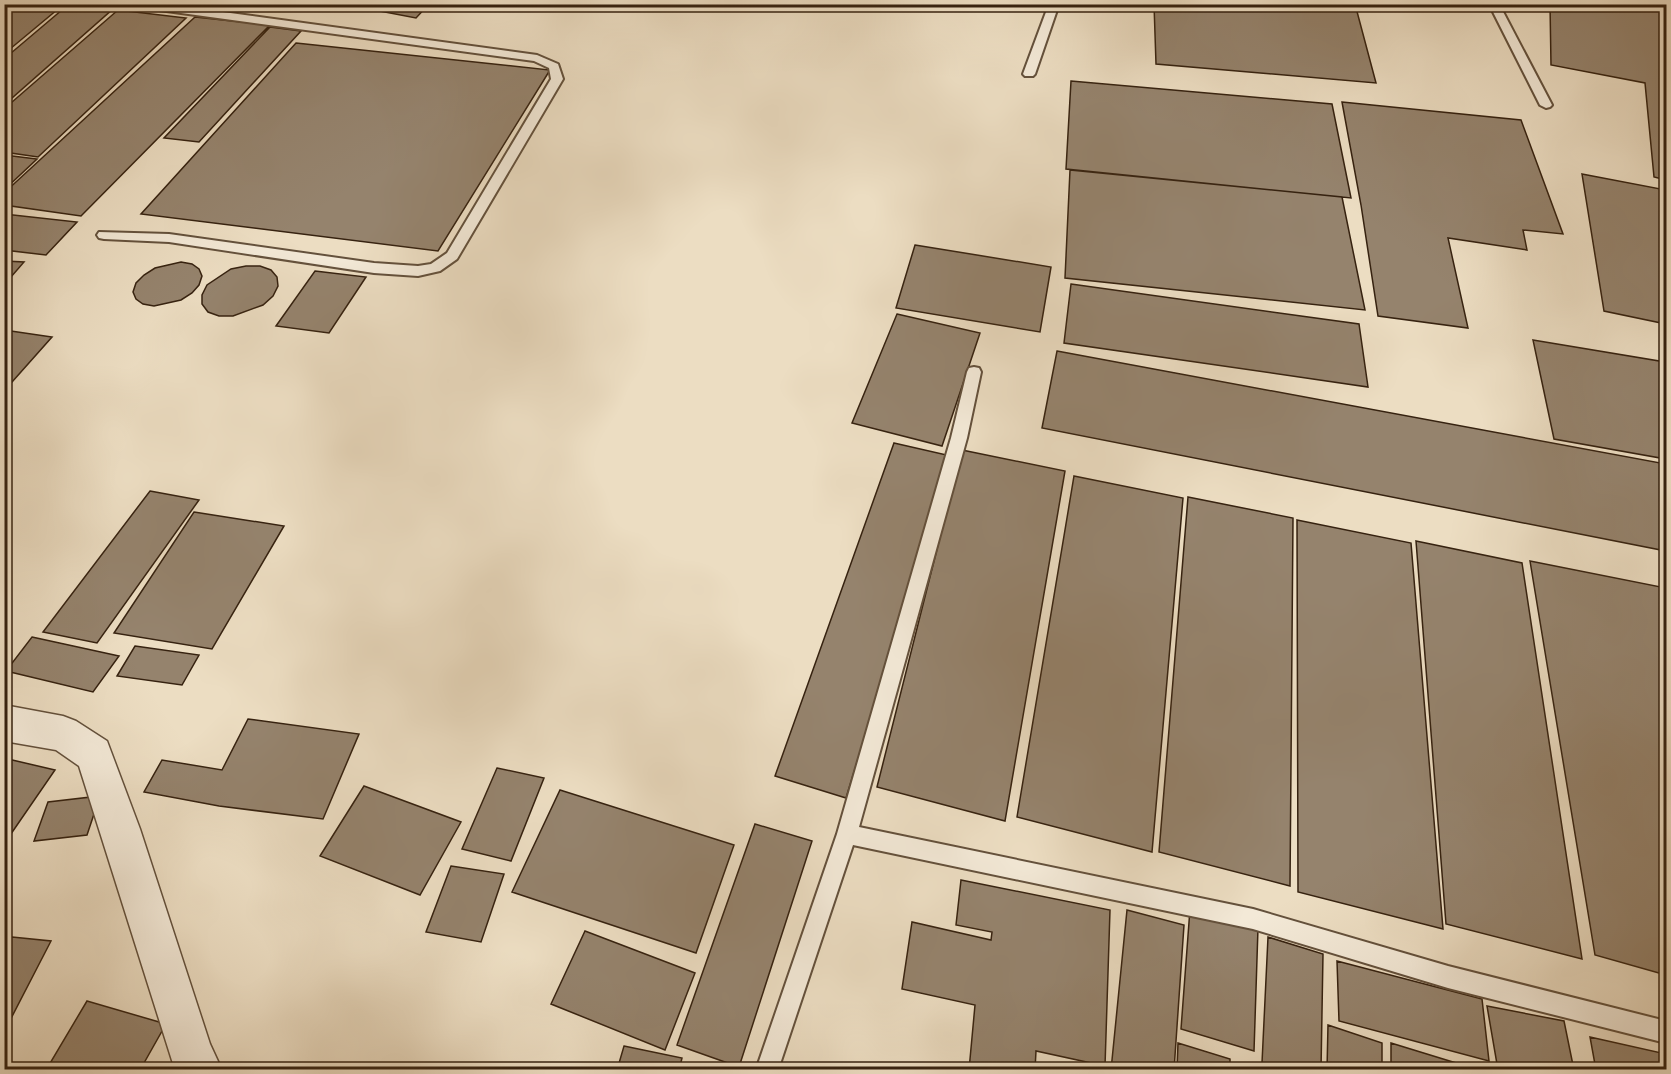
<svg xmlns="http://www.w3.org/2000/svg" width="1671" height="1074" font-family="'IM FELL DW Pica',serif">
<rect width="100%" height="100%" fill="#ecddc2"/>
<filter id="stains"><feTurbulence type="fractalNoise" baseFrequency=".00333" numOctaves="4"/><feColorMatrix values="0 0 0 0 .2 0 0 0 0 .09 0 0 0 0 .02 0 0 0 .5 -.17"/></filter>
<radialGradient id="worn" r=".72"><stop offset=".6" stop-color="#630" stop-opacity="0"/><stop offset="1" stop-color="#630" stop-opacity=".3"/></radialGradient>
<path fill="#95836d" stroke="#362210" stroke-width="1.5" d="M4 4H64L4 54Z
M69 4 114 8 4 105V59Z
M343 4H429L416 18Z
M1154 4H1355L1376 83 1156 64Z
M1550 4H1666V180L1654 177 1645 83 1551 65Z
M118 10 186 18 38 157 4 152V109Z
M195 17 270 25 81 216 4 205V193Z
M270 27 301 31 199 142 164 138Z
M296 43 550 70 438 251 141 214Z
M1071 81 1332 104 1351 198 1066 169Z
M1342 102 1521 120 1563 234 1523 230 1527 250 1448 238 1468 328 1378 316 1361 205Z
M4 155 37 159 4 190Z
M1070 170 1342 197 1365 310 1065 278Z
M1582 174 1666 190V324L1604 311Z
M4 214 77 222 46 255 4 250Z
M915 245 1051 267 1040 332 896 308Z
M4 261 24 262 4 285Z
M181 262 192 264 199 269 202 276 199 285 192 293 181 300 154 306 143 304 136 299 133 292 136 283 144 275 155 268Z
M246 266H260L271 270 277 277 278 286 273 296 263 305 233 316H219L208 312 202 304V295L207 285 231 269Z
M315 271 366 277 329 333 276 326Z
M1071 284 1359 324 1368 387 1064 343Z
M897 314 980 333 942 446 852 423Z
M4 330 52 337 4 391Z
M1533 340 1665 362 1666 459 1554 439Z
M1057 351 1666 464V551L1042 428Z
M894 443 951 456 846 798 775 776Z
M962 450 1065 471 1005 821 877 787Z
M1074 476 1183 498 1152 852 1017 817Z
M150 491 199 500 97 643 43 632Z
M1188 497 1293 518 1290 886 1159 852Z
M194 512 284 526 212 649 114 633Z
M1297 520 1411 543 1443 929 1298 892Z
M1416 541 1522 563 1582 959 1446 924Z
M1530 561 1666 588V975L1595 955Z
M32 637 119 656 93 692 6 671Z
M135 646 199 655 182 685 117 676Z
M248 719 359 734 323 819 219 806 144 792 162 760 222 770Z
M8 759 55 770 4 844V764Z
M497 768 544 778 511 861 462 849Z
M364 786 461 822 420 895 320 856Z
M560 790 734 845 696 953 512 892Z
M100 796 87 835 34 841 48 802Z
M755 824 812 841 739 1067 677 1045Z
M451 866 504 874 481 942 426 932Z
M961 880 1110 910 1105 1066 1036 1051 1035 1070H969L975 1005 902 989 912 922 991 940 992 932 956 925Z
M1190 909 1258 928 1254 1051 1181 1029Z
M1127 910 1184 925 1174 1070H1111Z
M585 931 695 973 665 1050 551 1004Z
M12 937 51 941 4 1032V952Z
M1268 937 1323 954 1321 1070H1281L1262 1063Z
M1337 961 1482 999 1489 1061 1339 1021Z
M87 1001 166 1024 140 1070H46Z
M1487 1006 1564 1021 1574 1070H1498Z
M1328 1025 1382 1043V1070H1327Z
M1590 1037 1666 1054V1070H1596Z
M1178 1043 1230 1059V1070H1177Z
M1391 1043 1479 1070H1391Z
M624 1046 682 1058 679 1070H617Z"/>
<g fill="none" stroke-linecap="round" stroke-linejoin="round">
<defs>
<path id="service" d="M132 4H164L537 55 558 64 563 79 457 259 440 271 418 276 374 273 169 242 104 239 99 238 97 235 99 232 169 234 374 263 418 266 431 264 447 253 551 79 549 68 534 61 137 7Z
M1049 4H1059L1035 74 1033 76H1025L1023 74Z
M1489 4H1499L1552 105 1550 107 1546 108 1540 105Z
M974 367 979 368 981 372 967 438 859 827 1253 909 1448 966 1666 1021V1043L1448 988 1253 929 853 845 778 1070H756L837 834 951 438 967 372 969 368Z"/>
<path id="minor" d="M4 705 63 716 76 721 107 741 140 829 210 1044 222 1070H175L79 766 56 750 4 741Z"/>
</defs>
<use href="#service" stroke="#64513c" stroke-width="4"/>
<use href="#minor" stroke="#64513c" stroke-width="3"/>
<use href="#service" fill="#f3e9d7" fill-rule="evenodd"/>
<use href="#minor" fill="#f3e9d7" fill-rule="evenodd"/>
</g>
<rect width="1671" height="1074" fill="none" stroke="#ecddc2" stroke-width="24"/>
<rect x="6" y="6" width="1659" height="1062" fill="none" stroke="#362210" stroke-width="3"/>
<rect x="12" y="12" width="1647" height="1050" fill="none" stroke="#362210" stroke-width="1.5"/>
<rect width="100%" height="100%" filter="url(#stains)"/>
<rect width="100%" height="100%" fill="url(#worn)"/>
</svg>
